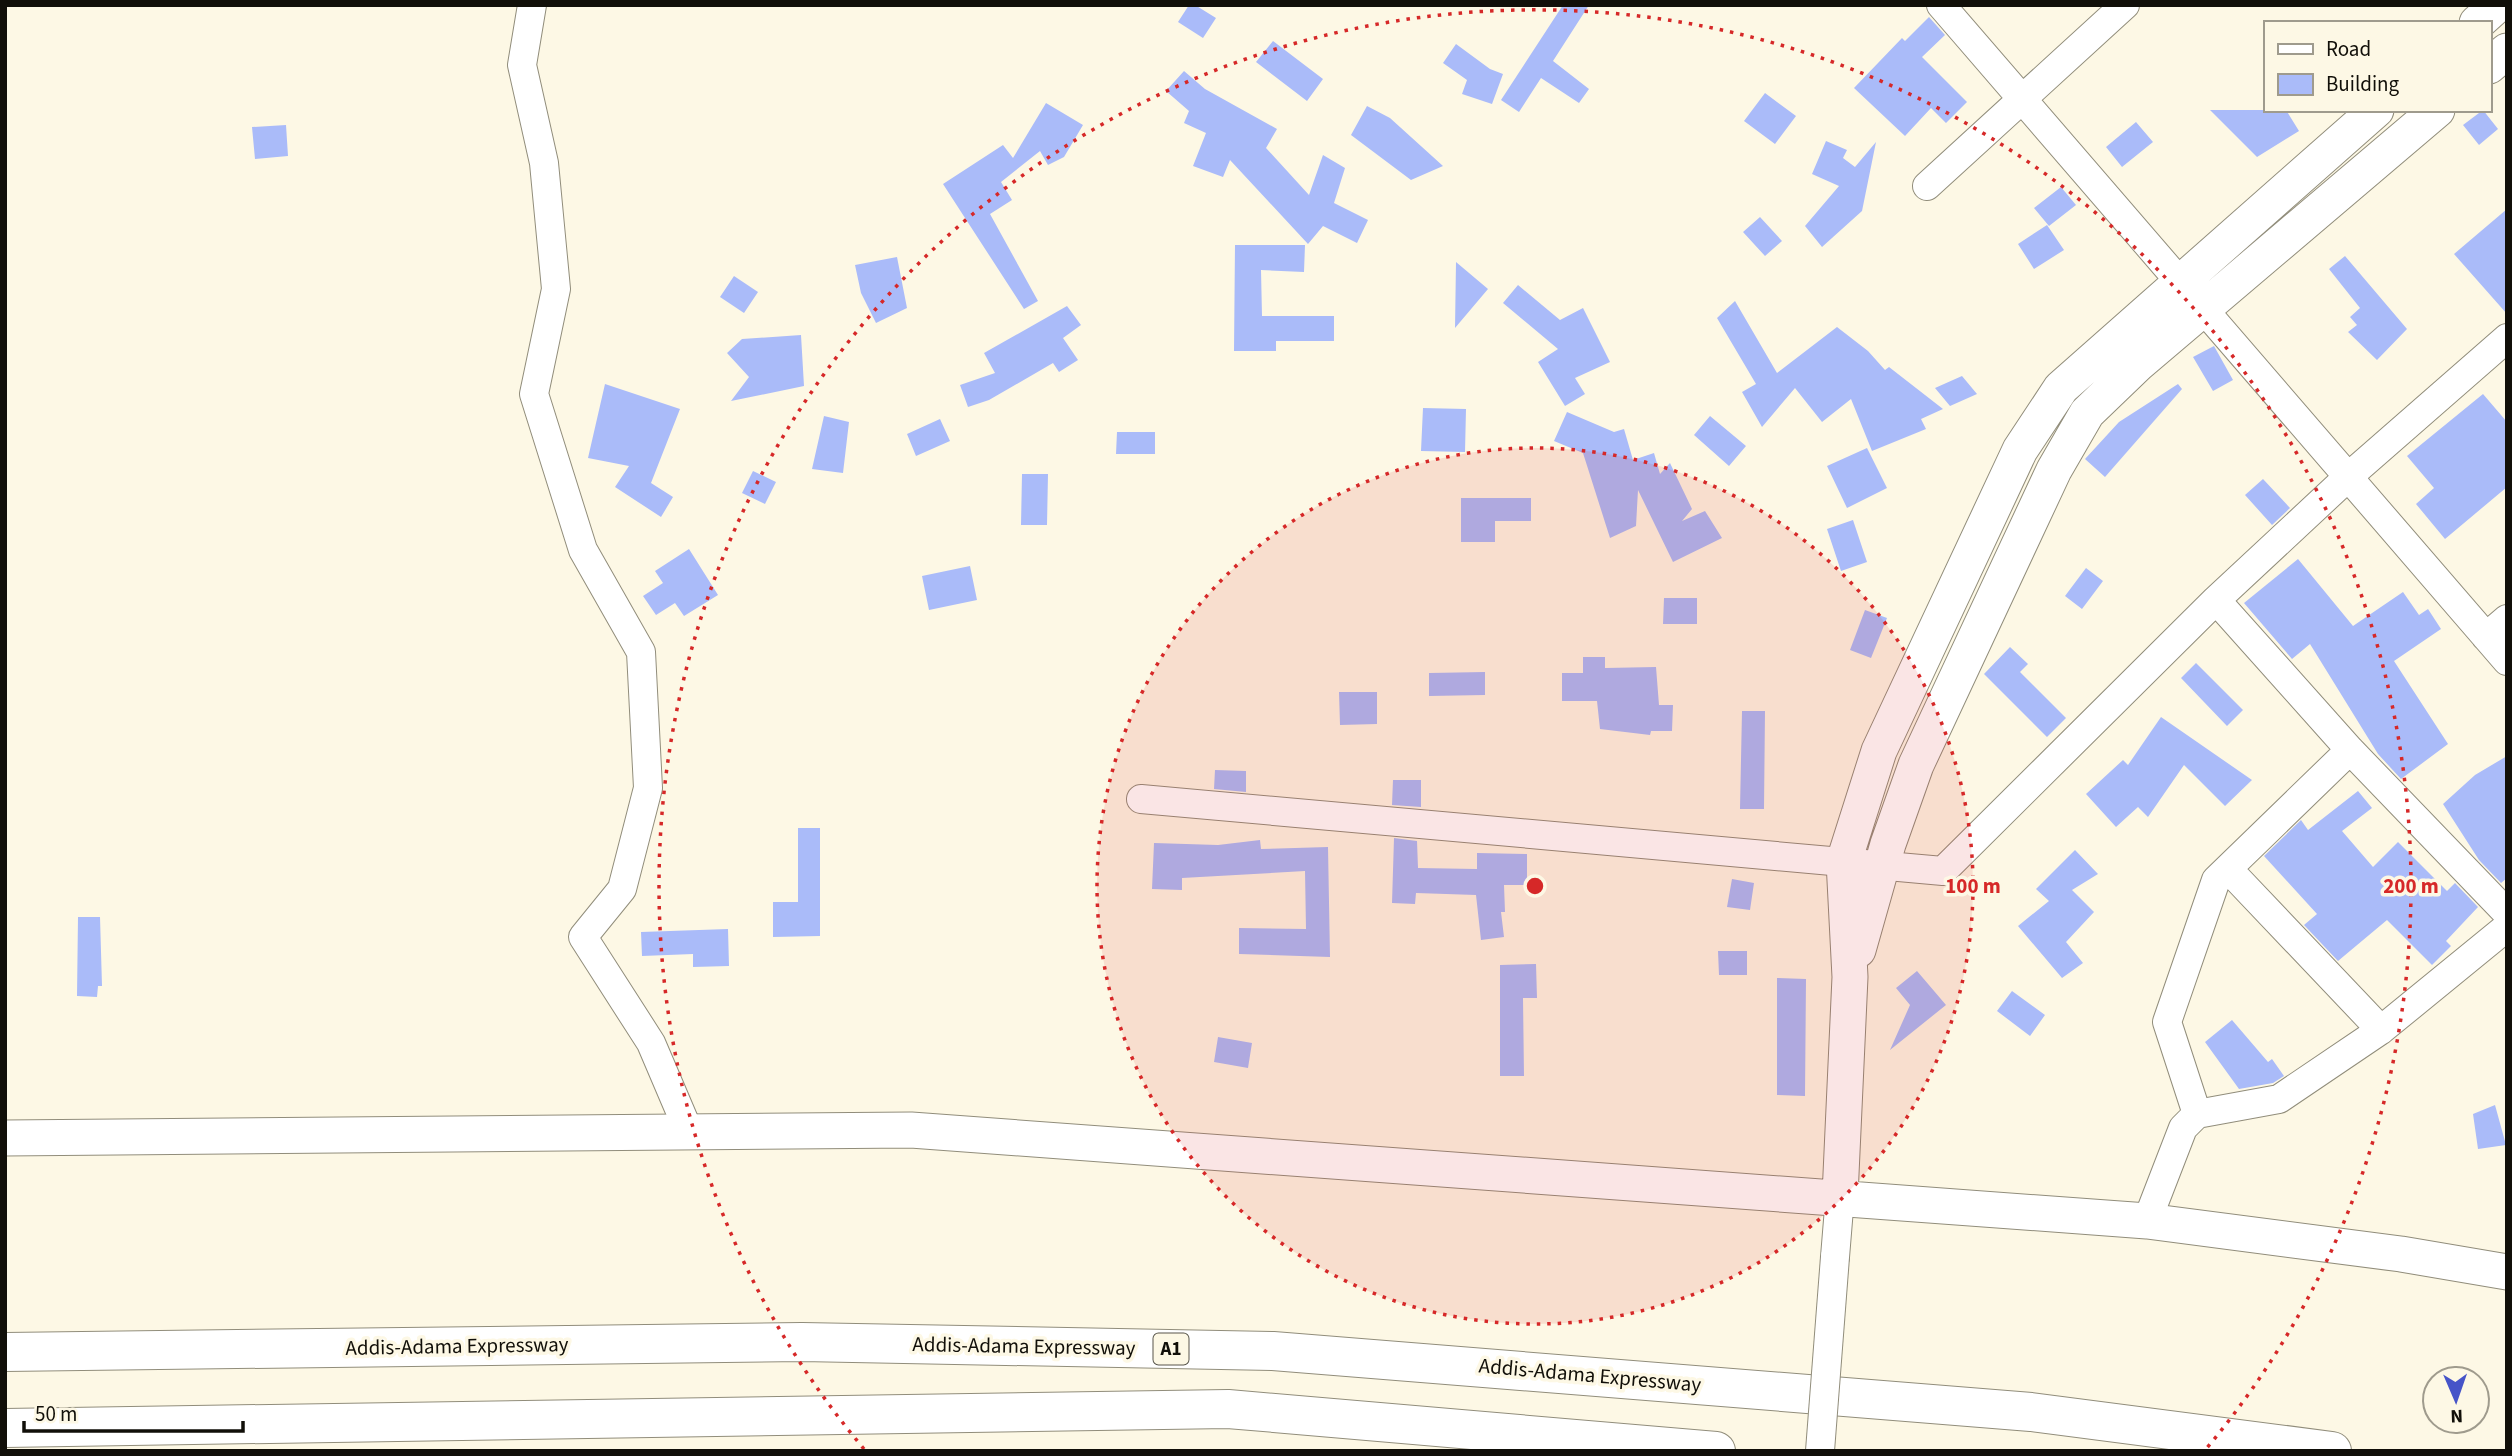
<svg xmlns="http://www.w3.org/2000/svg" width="2512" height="1456" font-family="'Source Sans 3',sans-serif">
<rect width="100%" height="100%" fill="#fdf8e5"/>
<path fill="#aabbf9" d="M1189 5H1195L1216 18 1203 38 1178 22Z
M1563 5H1589L1553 61 1589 89 1579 103 1541 78 1519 112 1501 100Z
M1929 17 1945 35 1922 57 1967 102 1946 123 1931 108 1905 136 1854 88 1902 38 1905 41Z
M1273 41 1323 79 1307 101 1256 62Z
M1456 44 1490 69 1503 74 1492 104 1462 94 1467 80 1443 63Z
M1184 71 1205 89 1277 129 1266 148 1309 195 1323 155 1345 168 1334 203 1368 220 1357 243 1323 226 1308 244 1230 160 1223 177 1193 166 1206 133 1184 123 1189 111 1166 91Z
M1765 93 1796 116 1775 144 1744 121Z
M1046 103 1083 125 1064 157 1048 165 1040 151 1001 182 1012 200 990 214 1038 301 1024 309 943 184 1003 145 1013 158Z
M1367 106 1390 118 1443 166 1411 180 1351 135Z
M2210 110H2286L2299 131 2257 157Z
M2483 110 2498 129 2479 145 2463 125Z
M2136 122 2153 142 2122 167 2106 147Z
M286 125 288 156 255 159 252 127Z
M1826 141 1847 150 1843 158 1855 167 1876 142 1862 211 1822 247 1805 226 1839 186 1812 174Z
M2061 187 2076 205 2049 226 2034 208Z
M2507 209V314L2454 254Z
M1760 217 1782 241 1765 256 1743 232Z
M2047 225 2064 250 2034 269 2018 244Z
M1235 245H1305L1304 272 1261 270 1262 316H1334V341H1276V351H1234Z
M2345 256 2407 329 2377 360 2348 332 2357 325 2350 317 2360 308 2329 269Z
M897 257 907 308 876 323 861 293 855 265Z
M1456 262 1488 289 1455 328Z
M734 276 758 292 744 313 720 297Z
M1518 285 1560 320 1583 308 1610 362 1575 378 1585 394 1565 406 1538 362 1558 349 1503 303Z
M1735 301 1777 373 1837 327 1868 351 1885 370 1889 367 1943 409 1921 419 1926 429 1872 451 1851 399 1822 422 1795 388 1762 427 1742 392 1756 384 1717 318Z
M1067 306 1081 325 1063 338 1078 360 1059 372 1053 363 989 400 968 407 960 385 995 373 984 353Z
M801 335 804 386 731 401 749 377 727 353 742 339Z
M2214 346 2233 380 2213 391 2193 357Z
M1962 376 1977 394 1950 406 1935 388Z
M605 384 680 409 651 483 673 497 661 517 615 487 629 466 588 458Z
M2178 384 2182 389 2105 477 2085 459 2119 422Z
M2483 394 2507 422V487L2445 539 2416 504 2434 488 2407 456Z
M1423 408 1466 409 1465 452 1421 451Z
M1567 412 1614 432 1624 429 1633 460 1654 453 1660 474 1670 463 1692 509 1682 521 1705 511 1722 538 1673 562 1638 490 1636 526 1610 538 1583 453 1554 441Z
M824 416 849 422 843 473 812 469Z
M1710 416 1746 446 1729 466 1694 435Z
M940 419 950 441 916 456 907 434Z
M1117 432H1155V454H1116Z
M1867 448 1887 488 1847 508 1827 466Z
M753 471 776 482 765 504 742 493Z
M1022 474H1048L1047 525H1021Z
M2263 479 2290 508 2272 525 2245 495Z
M1461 498H1531V521H1495V542H1461Z
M1853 520 1867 562 1841 571 1827 529Z
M689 549 718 595 684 616 675 603 656 615 643 596 663 583 655 571Z
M2298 559 2353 626 2403 592 2419 615 2428 609 2441 629 2394 661 2448 744 2401 779 2378 754 2310 644 2292 659 2244 603Z
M970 566 977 600 929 610 922 576Z
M2086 568 2103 581 2082 609 2065 596Z
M1664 598H1697V624H1663Z
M1865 610 1887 618 1871 658 1850 650Z
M2010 647 2028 664 2020 672 2066 718 2047 737 1984 674Z
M1583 657H1605V668L1656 667 1659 705H1673L1672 731H1651L1650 735 1600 729 1597 701H1562V673H1583Z
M2196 663 2243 710 2227 726 2181 678Z
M1485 672V695L1429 696V673Z
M1339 692H1377V724L1340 725Z
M1742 711H1765L1764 809H1740Z
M2161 717 2252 780 2225 806 2184 765 2148 817 2138 807 2116 827 2086 794 2123 760 2128 765Z
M2507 756V878L2501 883 2479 860 2443 804 2475 775Z
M1215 770 1246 771V792L1214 789Z
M1393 780H1421V807L1392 805Z
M2358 791 2372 808 2342 831 2373 867 2398 842 2447 891 2455 883 2478 907 2446 941 2451 946 2432 965 2387 920 2338 961 2304 925 2317 914 2264 856 2301 820 2308 830Z
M798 828H820V936L773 937V902H798Z
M1394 838 1417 841 1418 868 1477 869V853L1527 854V885H1504L1505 912H1501L1504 937 1481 940 1476 895 1416 893 1415 904 1392 903Z
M1260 840 1261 849 1328 847 1330 957 1239 954V928L1306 929 1305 871 1182 878V890L1152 889 1154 843 1218 845Z
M2075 850 2098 874 2072 890 2094 912 2066 942 2083 963 2062 978 2018 926 2049 901 2036 889Z
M1732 879 1754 883 1750 910 1727 907Z
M78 917H100L102 986H98L97 997 77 996Z
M728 929 729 966 693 967V954L642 956 641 932Z
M1718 951H1747V975H1719Z
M1536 964 1537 998H1523L1524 1076H1500V965Z
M1917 971 1946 1005 1890 1050 1910 1005 1896 988Z
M1777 978 1806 979 1805 1096 1777 1095Z
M2012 991 2045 1015 2030 1036 1997 1011Z
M2232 1020 2268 1062 2272 1059 2284 1076 2273 1083 2239 1089 2205 1042Z
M1218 1037 1252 1043 1248 1068 1214 1062Z
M2495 1105 2506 1145 2478 1149 2473 1114Z"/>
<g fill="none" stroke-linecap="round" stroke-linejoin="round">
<defs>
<path id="minor" d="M532 5 522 65 544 163 556 289 534 394 583 550 641 652 648 788 622 889 583 937 651 1043 689 1132
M1941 5 2507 661
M1927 186 2125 5
M2216 600 2350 750 2507 913
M2486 637 2507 619
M1141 799 1943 871 2216 600 2348 477 2507 338
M2228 869 2381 1030
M2197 1114 2167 1022 2216 880 2350 750
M2147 1221 2183 1128 2197 1114 2279 1099 2381 1030 2507 927
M1835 1257 1840 1196"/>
<path id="tertiary" d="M2477 23 2497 5
M2489 66 2507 51
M1858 950 1888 844 1916 765 2054 470 2087 413 2138 364 2437 110
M5 1138 911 1130 2147 1221 2401 1254 2507 1272
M1840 1196 1850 977 1844 861 1879 751 2020 450 2061 388 2376 110"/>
<path id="motorway" d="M5 1352 802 1342 1273 1351 2031 1412 2332 1451
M5 1428 1228 1409 1716 1451"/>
</defs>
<use href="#minor" stroke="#918d7b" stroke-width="30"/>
<use href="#tertiary" stroke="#918d7b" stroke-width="37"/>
<use href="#motorway" stroke="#918d7b" stroke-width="40"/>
<use href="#minor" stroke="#fff" stroke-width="28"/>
<use href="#tertiary" stroke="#fff" stroke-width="35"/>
<use href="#motorway" stroke="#fff" stroke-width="38"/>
<defs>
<path id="minor-bridge" d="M1820 1451 1835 1257"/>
</defs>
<use href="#minor-bridge" stroke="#918d7b" stroke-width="30" stroke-linecap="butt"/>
<use href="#minor-bridge" stroke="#fff" stroke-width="28"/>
</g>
<circle cx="1535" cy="886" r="438" fill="#d62828" fill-opacity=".12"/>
<g fill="none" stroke="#d62828" stroke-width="3.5" stroke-dasharray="3.5 7">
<circle cx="1535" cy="886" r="438"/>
<path d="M864 1449A876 876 0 1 1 2206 1449"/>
</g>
<g text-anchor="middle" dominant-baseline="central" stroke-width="7" stroke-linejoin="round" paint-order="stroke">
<rect fill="#fdf8e5" stroke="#58554b" stroke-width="2" x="1153.5" y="1333.5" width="35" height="31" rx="5"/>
<g font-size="19" font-weight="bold" fill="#110f09">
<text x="1171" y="1349">A1</text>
</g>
<g font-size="21" fill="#110f09" stroke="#fdf8e5">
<text transform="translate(457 1346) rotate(-1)">Addis-Adama Expressway</text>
<text transform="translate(1024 1346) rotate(1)">Addis-Adama Expressway</text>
<text transform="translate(1590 1375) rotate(5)">Addis-Adama Expressway</text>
</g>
</g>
<circle cx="1535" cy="886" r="10" fill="#d62828" stroke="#fdf8e5" stroke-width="3.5"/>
<g font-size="21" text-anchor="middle" font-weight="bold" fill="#d62828" stroke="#fdf8e5" stroke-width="7" stroke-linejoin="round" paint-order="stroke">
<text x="1973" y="893">100 m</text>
<text x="2411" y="893">200 m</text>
</g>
<rect width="2512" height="1456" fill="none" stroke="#110f09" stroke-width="14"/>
<rect x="2264" y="21" width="228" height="91" fill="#fdf8e5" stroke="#9f9b8d" stroke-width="2"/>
<rect x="2278" y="44" width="35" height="10" fill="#ffffff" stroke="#9f9b8d" stroke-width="2"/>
<text x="2326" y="56" font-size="21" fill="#110f09">Road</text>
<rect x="2278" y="74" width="35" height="21" fill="#aabbf9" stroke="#9f9b8d" stroke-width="2"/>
<text x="2326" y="91" font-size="21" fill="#110f09">Building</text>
<g transform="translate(2456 1400) rotate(178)"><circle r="33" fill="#fdf8e5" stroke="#9f9b8d" stroke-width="2"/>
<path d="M0-5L12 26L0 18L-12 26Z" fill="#4654c8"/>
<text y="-10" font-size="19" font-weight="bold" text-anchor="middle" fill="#110f09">N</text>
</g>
<path d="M24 1421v10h219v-10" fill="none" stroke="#110f09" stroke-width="3.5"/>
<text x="35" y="1421" font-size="21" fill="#110f09" stroke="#fdf8e5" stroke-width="5" paint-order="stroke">50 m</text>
</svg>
